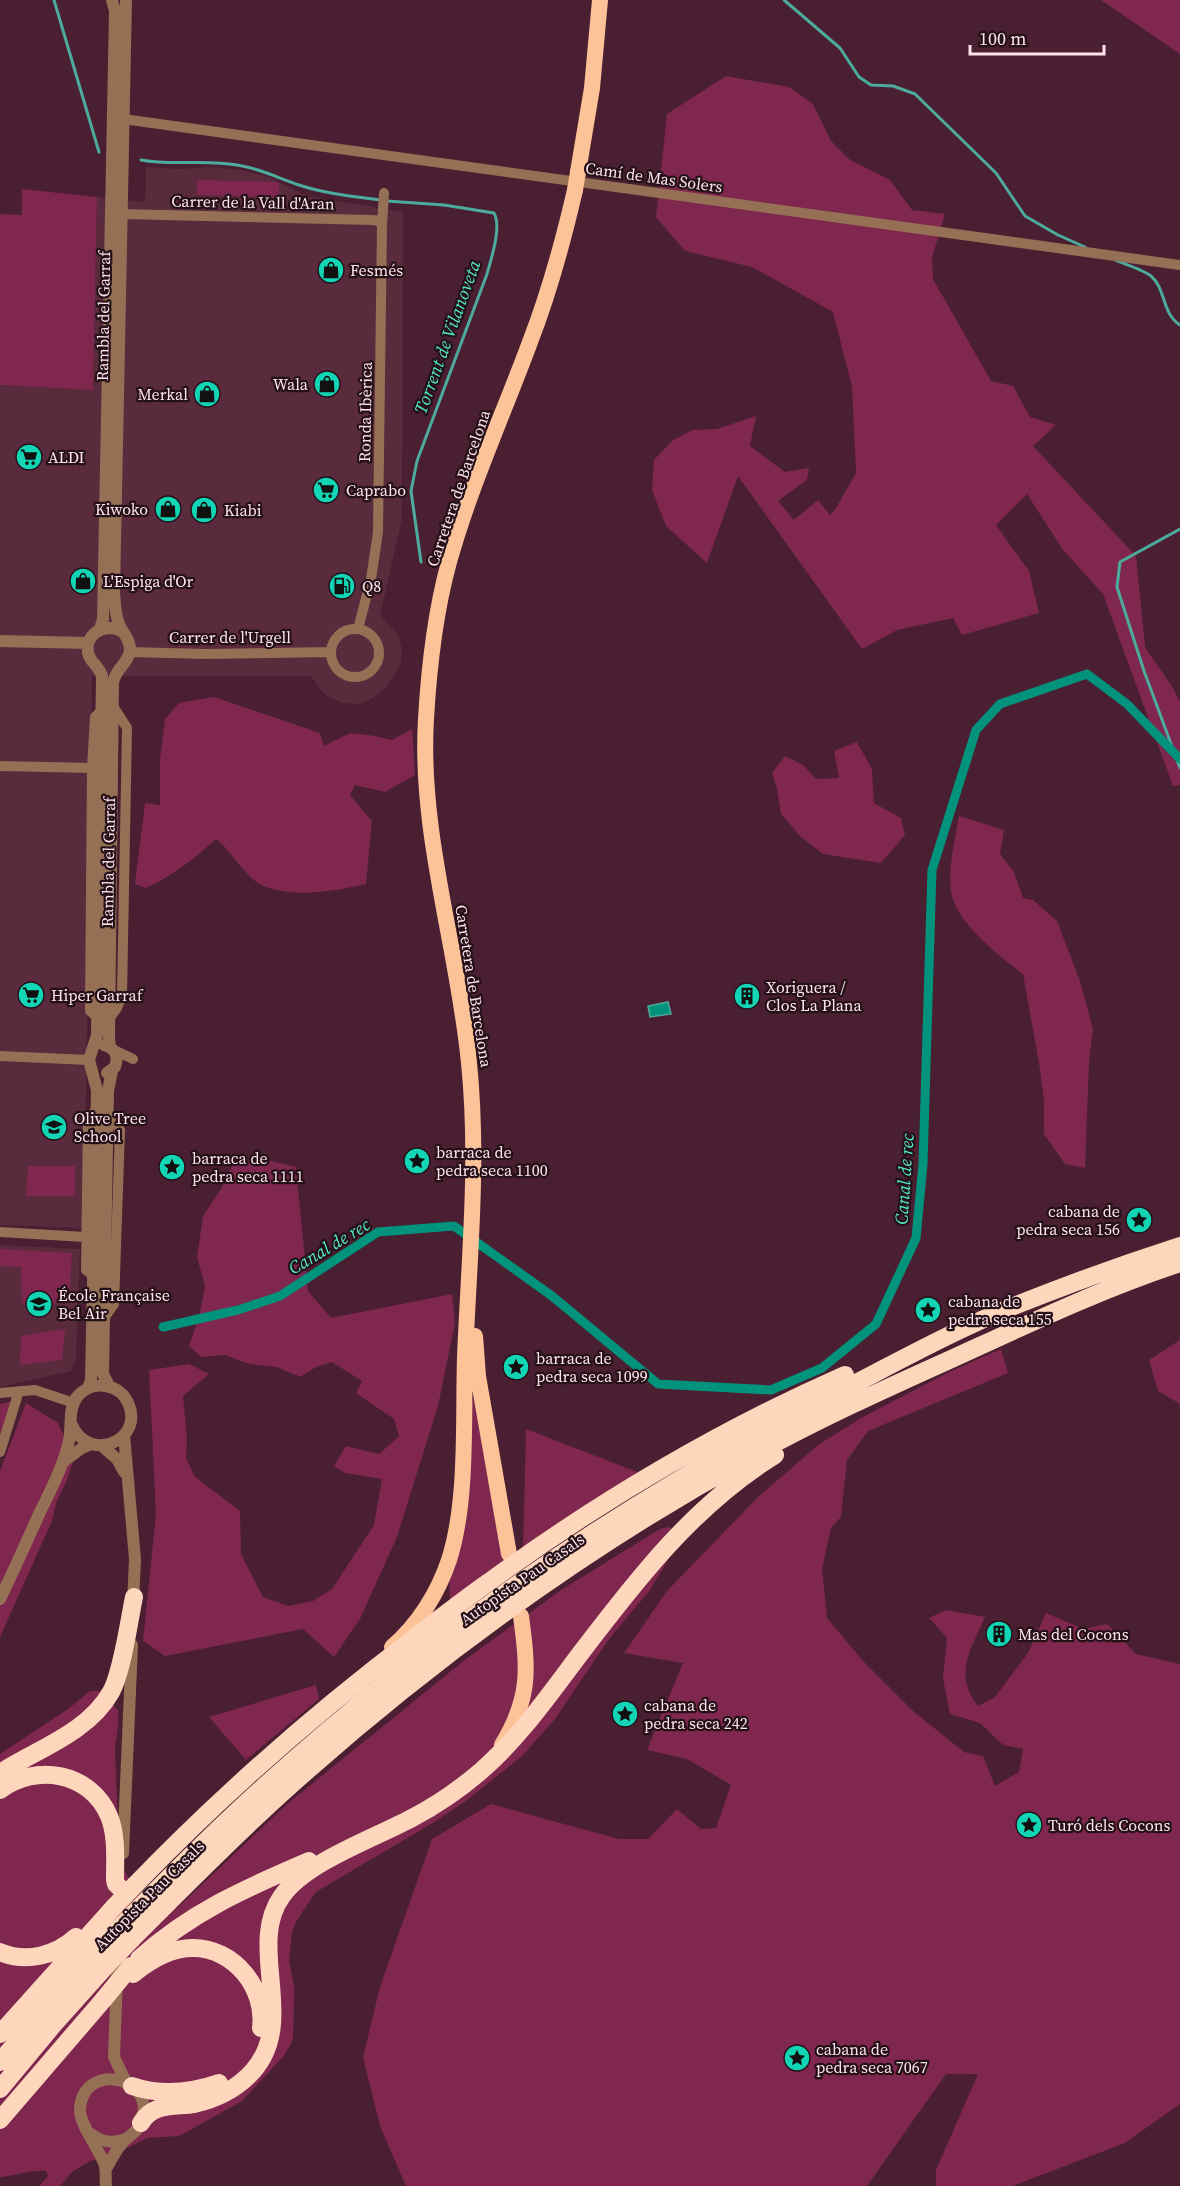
<svg xmlns="http://www.w3.org/2000/svg" width="1180" height="2186" font-family="'Source Serif 4',serif">
<rect width="100%" height="100%" fill="#4a1f31"/>
<path fill="#5a2a3d" d="M146 167 180 169 211 167 241 170 268 177 307 196 403 212 402 518 380 616 398 635 402 650 400 666 385 689 368 701 357 704 344 703 333 699 323 693 311 676H92L84 1228 0 1225V385L93 390 97 197 145 202Z
M0 1245 80 1249 76 1359 71 1371 0 1387Z"/>
<path fill="#7f274f" d="M1101 0H1180V54Z
M726 76 789 87 813 104 831 141 850 160 890 180 912 210 945 214 932 258 933 279 991 381 1013 386 1030 417 1056 425 1033 446 1136 556 1145 647 1173 688 1180 702V785L1173 786 1103 594 1063 550 1027 494 996 525 1029 571 1039 613 962 635 953 618 897 630 862 649 738 476 707 563 666 526 652 490 654 460 673 440 693 430 717 429 756 416 750 446 785 472 809 468 807 480 778 501 794 520 818 500 830 515 836 508 856 473 852 387 833 312 752 267 685 251 656 217 667 114Z
M197 180 279 182V197L197 195Z
M22 189 97 197 93 390 0 385V214L22 215Z
M214 697 320 733 324 746 350 733 375 736 392 740 412 729 415 775 385 792 355 785 350 795 372 821 366 884C334 891 298 898 266 887 258 885 249 876 244 870 234 860 228 848 216 839 193 860 174 875 146 888L135 884 145 803 160 805V759L165 719 179 703Z
M857 742 872 769 874 803 901 818 905 835 881 863 823 854 800 836 781 814 777 789 772 773 785 756 803 765 816 779 839 778 834 751Z
M959 816 1004 830 1000 854 1014 872 1023 898 1033 900 1057 921 1080 981 1093 1029 1089 1061 1085 1168 1065 1164 1044 1134V1100L1039 1063 1023 974C999 956 955 922 951 891 948 867 955 840 959 816Z
M258 1158 296 1167 308 1291 331 1318 452 1294 455 1323 438 1406 397 1537 360 1619 334 1657 303 1629 165 1656 143 1641 156 1514 149 1370 189 1364 209 1374 183 1396 187 1439 186 1458 195 1477 240 1511 241 1554 263 1597 288 1606 313 1601 332 1589 374 1525 382 1479 345 1473 334 1466 346 1446 379 1454 399 1436 394 1419 356 1393 362 1381 332 1362 316 1367 300 1377 277 1367 249 1364 225 1355 201 1357 189 1346 199 1317 205 1286 197 1257 203 1216 221 1189 232 1166Z
M28 1166H75V1196H26Z
M0 1249 72 1253 69 1303H22L21 1267 0 1266Z
M65 1329 62 1360 20 1365 21 1336Z
M1180 1340V1404L1158 1391 1149 1360Z
M1001 1349 1008 1373 868 1431 847 1460 841 1517 831 1528 822 1569 827 1618 864 1662 913 1711 964 1752 983 1756 995 1786 1019 1772 1023 1749 1003 1745 980 1723 950 1714 943 1679 947 1638 929 1618 946 1610 985 1617C971 1649 953 1674 978 1706L995 1697 1028 1653 1046 1613 1083 1629 1107 1624 1136 1654 1180 1664V2104L1125 2143 1013 2186H936V2170L978 2074H946L867 2186H406L380 2126 363 2057 380 1987 432 1839 491 1804 619 1839H648L677 1809 701 1829 716 1828 731 1785 687 1759 647 1750 683 1663 624 1653 667 1591 758 1497 818 1445 861 1418 947 1373Z
M471 1399 477 1403 505 1563 450 1603 449 1574Z
M14 1401 0 1436V1404Z
M26 1403 58 1423 74 1458 67 1480 56 1503 52 1521 0 1637V1471Z
M526 1429 640 1473 523 1550Z
M669 1527 676 1533V1547L650 1590 609 1639 555 1719 521 1757 467 1800 436 1821 316 1892 297 1920 292 1932 289 1961 294 1986V2002L293 2039 291 2044 283 2057 242 2101 183 2134 178 2136 147 2138 109 2157 90 2161 72 2172 60 2186H39L48 2176 46 2171C38 2169 11 2176 0 2177V1754L68 1709 90 1691H99L118 1710V1727L115 1746 119 1860 138 1896 154 1906 177 1908 287 1804 466 1659 561 1590 660 1529Z
M316 1685 319 1699 246 1760 209 1717Z"/>
<path fill="#01937c" stroke="#4dab9d" stroke-width="1.5" d="M668 1002 671 1014 650 1017 648 1006Z"/>
<g fill="none" stroke-linecap="round" stroke-linejoin="round">
<path stroke="#4dab9d" stroke-width="3" d="M54 0 99 152
M784 0 840 48 859 77 871 85 893 86 915 94 996 173 1025 216 1058 235 1085 247
M141 160C173 166 204 159 237 165 259 168 278 178 299 185 326 194 352 196 380 200
M387 201 444 205 494 213C502 227 491 259 487 274L417 461 411 491 421 562
M1115 260C1124 264 1144 270 1151 276 1166 289 1162 314 1180 325
M1180 529 1120 562 1117 587 1144 671 1180 768"/>
<path stroke="#01937c" stroke-width="9" d="M163 1327 238 1310 280 1296 378 1232 454 1226 552 1296 658 1384 771 1390 822 1368 876 1324 916 1238 923 1164 932 870 976 730 1000 704 1087 674 1127 704 1180 759"/>
<path stroke="#967055" stroke-width="10" d="M123 119 1180 265
M122 214 373 220 379 221 382 225
M331 653a24 24 0 1 1 48 0a24 24 0 1 1-48 0Z
M358 629 371 579 378 532 382 225 384 193
M130 652 205 654 331 652
M0 766 92 768
M98 1018 90 1011 92 768 95 717 102 710
M109 1019 117 1008 122 996 127 728 113 706
M114 1050 133 1059
M0 1056 89 1060
M0 1232 85 1237
M93 1276 86 1270 88 1118 96 1110
M104 1318 114 1304 120 1130 108 1111
M0 1393 35 1390 74 1403
M0 1452 19 1391"/>
<path stroke="#967055" stroke-width="12" d="M100 629 103 619 115 11 112 0
M0 641 88 643
M104 1045C115 1048 119 1056 115 1067L107 1073
M110 1047 109 1037 113 683C115 669 128 664 130 651 131 639 121 632 118 621 115 612 115 602 114 593L126 0
M109 1386 103 1374 108 1091 112 1071
M88 1388 91 1380 97 1090 89 1060 97 1035 102 676C99 667 92 663 89 656 82 634 106 621 123 632
M124 1435 135 1559 133 1604
M102 1446 117 1459 124 1472
M64 1461 82 1448 91 1444
M0 1599C14 1570 27 1541 40 1512 51 1490 62 1468 68 1445 73 1429 67 1410 77 1397 92 1379 121 1383 129 1405 143 1442 88 1463 72 1425
M123 1853 132 1645
M118 1951 114 2057 126 2082
M91 2134C102 2142 112 2144 125 2139
M106 2186C105 2178 107 2171 104 2163 98 2148 79 2123 80 2109 83 2060 159 2077 141 2122 138 2132 130 2135 123 2142 116 2150 111 2160 106 2169"/>
<path stroke="#fcc298" stroke-width="16" d="M578 172 592 88 600 0
M475 1336 478 1376 509 1554
M392 1647C418 1625 438 1593 449 1560 468 1501 463 1419 465 1357 469 1259 479 1161 469 1063 458 948 419 834 426 719 429 666 435 613 449 562 470 487 503 415 530 342 549 293 563 242 575 190
M502 1745C531 1697 528 1669 521 1616"/>
<path stroke="#fdd6bc" stroke-width="18" d="M0 1773C37 1749 88 1733 111 1692 122 1673 129 1621 134 1597
M0 1790C36 1763 90 1772 109 1816 117 1835 115 1860 115 1880L116 1884 121 1889
M135 1885C221 1796 314 1714 413 1639 438 1620 463 1600 489 1582 600 1501 720 1430 845 1375
M134 1913C178 1868 222 1824 269 1782 445 1623 644 1489 856 1383 908 1356 960 1328 1014 1306 1069 1284 1124 1264 1180 1246
M132 1939C181 1890 230 1840 282 1793 423 1666 581 1550 748 1458 816 1420 887 1388 958 1356 1032 1322 1104 1288 1180 1263
M0 1952C26 1963 55 1956 76 1937
M139 1959C191 1912 246 1888 309 1861
M133 1974C150 1960 170 1948 193 1948 234 1948 266 1988 261 2028
M0 2034 114 1907
M0 2062 48 2005 106 1941
M132 2086C161 2096 190 2093 219 2083
M0 2089 54 2024 105 1967
M0 2120 104 1999
M141 2123C152 2103 174 2107 194 2104 216 2099 238 2088 253 2071 298 2020 246 1946 282 1896 306 1862 375 1838 412 1818 437 1805 460 1789 481 1771 520 1737 549 1695 580 1654 637 1579 694 1505 775 1455"/>
<path stroke="#fcc298" stroke-width="16" d="M575 190 578 172"/>
<path stroke="#fdd6bc" stroke-width="18" d="M114 1907 135 1885
M106 1941 134 1913
M105 1967 132 1939
M104 1999 131 1966"/>
</g>
<defs>
<symbol id="shop-disc" viewBox="-11 -11 22 22"><circle r="9.5" fill="#11d5b4" stroke="#241118"/><path d="M-5-2.5h2.3a2.7 3.5 0 0 1 5.4 0H5L5.5 6h-11ZM-1.5-2.5h3a1.5 2.3 0 0 0-3 0Z" fill="#111"/></symbol>
<symbol id="supermarket-disc" viewBox="-11 -11 22 22"><circle r="9.5" fill="#11d5b4" stroke="#241118"/><path d="M-6-5.5h2.5l.6 2H6L4.5 2H-2.5L-4.4-4H-6ZM-1.5 3.2a1.3 1.3 0 1 0 .1 0ZM3 3.2a1.3 1.3 0 1 0 .1 0Z" fill="#111"/></symbol>
<symbol id="fuel-disc" viewBox="-11 -11 22 22"><circle r="9.5" fill="#11d5b4" stroke="#241118"/><path d="M-5.5-6h7V0h2V4h1.3V-2.5L3-4.5l.8-.8L6-3V5H2.5V1h-1V6h-7ZM-4.2-4.7v3.2H.2V-4.7Z" fill="#111"/></symbol>
<symbol id="building-disc" viewBox="-11 -11 22 22"><circle r="9.5" fill="#11d5b4" stroke="#241118"/><path d="M-4-6H4V6H1V3H-1V6H-4ZM-2.5-4.3h1.7v1.8h-1.7ZM.8-4.3h1.7v1.8H.8ZM-2.5-1h1.7V.8h-1.7ZM.8-1h1.7V.8H.8Z" fill="#111"/></symbol>
<symbol id="school-disc" viewBox="-11 -11 22 22"><circle r="9.5" fill="#11d5b4" stroke="#241118"/><path d="M0-5L7-2L0 1L-7-2ZM-4 1L0 2.5L4 1V4Q0 6-4 4Z" fill="#111"/></symbol>
<symbol id="sight-disc" viewBox="-11 -11 22 22"><circle r="9.5" fill="#11d5b4" stroke="#241118"/><path d="M0-6L1.8-2.2L6-1.7L2.9 1.2L3.7 5.4L0 3.3L-3.7 5.4L-2.9 1.2L-6-1.7L-1.8-2.2Z" fill="#111"/></symbol>
</defs>
<g fill-rule="evenodd">
<use href="#shop-disc" x="316" y="255" width="30" height="30"/>
<use href="#shop-disc" x="312" y="369" width="30" height="30"/>
<use href="#shop-disc" x="192" y="379" width="30" height="30"/>
<use href="#supermarket-disc" x="14" y="442" width="30" height="30"/>
<use href="#supermarket-disc" x="311" y="475" width="30" height="30"/>
<use href="#shop-disc" x="153" y="494" width="30" height="30"/>
<use href="#shop-disc" x="189" y="495" width="30" height="30"/>
<use href="#shop-disc" x="68" y="566" width="30" height="30"/>
<use href="#fuel-disc" x="327" y="571" width="30" height="30"/>
<use href="#supermarket-disc" x="16" y="980" width="30" height="30"/>
<use href="#building-disc" x="732" y="981" width="30" height="30"/>
<use href="#school-disc" x="39" y="1112" width="30" height="30"/>
<use href="#sight-disc" x="402" y="1146" width="30" height="30"/>
<use href="#sight-disc" x="157" y="1152" width="30" height="30"/>
<use href="#sight-disc" x="1124" y="1205" width="30" height="30"/>
<use href="#school-disc" x="24" y="1289" width="30" height="30"/>
<use href="#sight-disc" x="913" y="1295" width="30" height="30"/>
<use href="#sight-disc" x="501" y="1352" width="30" height="30"/>
<use href="#building-disc" x="984" y="1619" width="30" height="30"/>
<use href="#sight-disc" x="610" y="1699" width="30" height="30"/>
<use href="#sight-disc" x="1014" y="1810" width="30" height="30"/>
<use href="#sight-disc" x="782" y="2043" width="30" height="30"/>
</g>
<g text-anchor="middle" dominant-baseline="central" stroke-width="4.5" stroke-linejoin="round" paint-order="stroke">
<g font-size="16" fill="#ffe2eb" stroke="#241118">
<text transform="translate(654 177) rotate(8)">Camí de Mas Solers</text>
<text transform="translate(253 202) rotate(1)">Carrer de la Vall d'Aran</text>
<text transform="translate(103 316) rotate(-89)">Rambla del Garraf</text>
<text transform="translate(365 412) rotate(-89)">Ronda Ibèrica</text>
<text transform="translate(458 488) rotate(-71)">Carretera de Barcelona</text>
<text x="230" y="637">Carrer de l'Urgell</text>
<text transform="translate(108 862) rotate(-89)">Rambla del Garraf</text>
<text transform="translate(474 986) rotate(81)">Carretera de Barcelona</text>
<text transform="translate(522 1579) rotate(-35)">Autopista Pau Casals</text>
<text transform="translate(149 1895) rotate(-45)">Autopista Pau Casals</text>
</g>
<g font-size="16" fill="#ffe2eb" stroke="#241118" text-anchor="start">
<text x="350" y="270">Fesmés</text>
<text x="308" y="384" text-anchor="end">Wala</text>
<text x="188" y="394" text-anchor="end">Merkal</text>
<text x="48" y="457">ALDI</text>
<text x="346" y="490">Caprabo</text>
<text x="148" y="509" text-anchor="end">Kiwoko</text>
<text x="224" y="510">Kiabi</text>
<text x="103" y="581">L'Espiga d'Or</text>
<text x="362" y="586">Q8</text>
<text x="766" y="987">Xoriguera /<tspan x="766" dy="18">Clos La Plana</tspan></text>
<text x="51" y="995">Hiper Garraf</text>
<text x="74" y="1118">Olive Tree<tspan x="74" dy="18">School</tspan></text>
<text x="436" y="1152">barraca de<tspan x="436" dy="18">pedra seca 1100</tspan></text>
<text x="192" y="1158">barraca de<tspan x="192" dy="18">pedra seca 1111</tspan></text>
<text x="1120" y="1211" text-anchor="end">cabana de<tspan x="1120" dy="18">pedra seca 156</tspan></text>
<text x="58" y="1295">École Française<tspan x="58" dy="18">Bel Air</tspan></text>
<text x="948" y="1301">cabana de<tspan x="948" dy="18">pedra seca 155</tspan></text>
<text x="536" y="1358">barraca de<tspan x="536" dy="18">pedra seca 1099</tspan></text>
<text x="1018" y="1634">Mas del Cocons</text>
<text x="644" y="1705">cabana de<tspan x="644" dy="18">pedra seca 242</tspan></text>
<text x="1048" y="1825">Turó dels Cocons</text>
<text x="816" y="2049">cabana de<tspan x="816" dy="18">pedra seca 7067</tspan></text>
</g>
<g font-size="18" font-style="italic" fill="#53e9c9" stroke="#241118">
<text transform="translate(447 337) rotate(-70)">Torrent de Vilanoveta</text>
<text transform="translate(904 1179) rotate(-86)">Canal de rec</text>
<text transform="translate(329 1246) rotate(-31)">Canal de rec</text>
</g>
</g>
<path d="M970 45v9h134v-9" fill="none" stroke="#ffe2eb" stroke-width="3"/>
<text x="979" y="45" font-size="18" fill="#ffe2eb" stroke="#241118" stroke-width="4.5" paint-order="stroke">100 m</text>
</svg>
